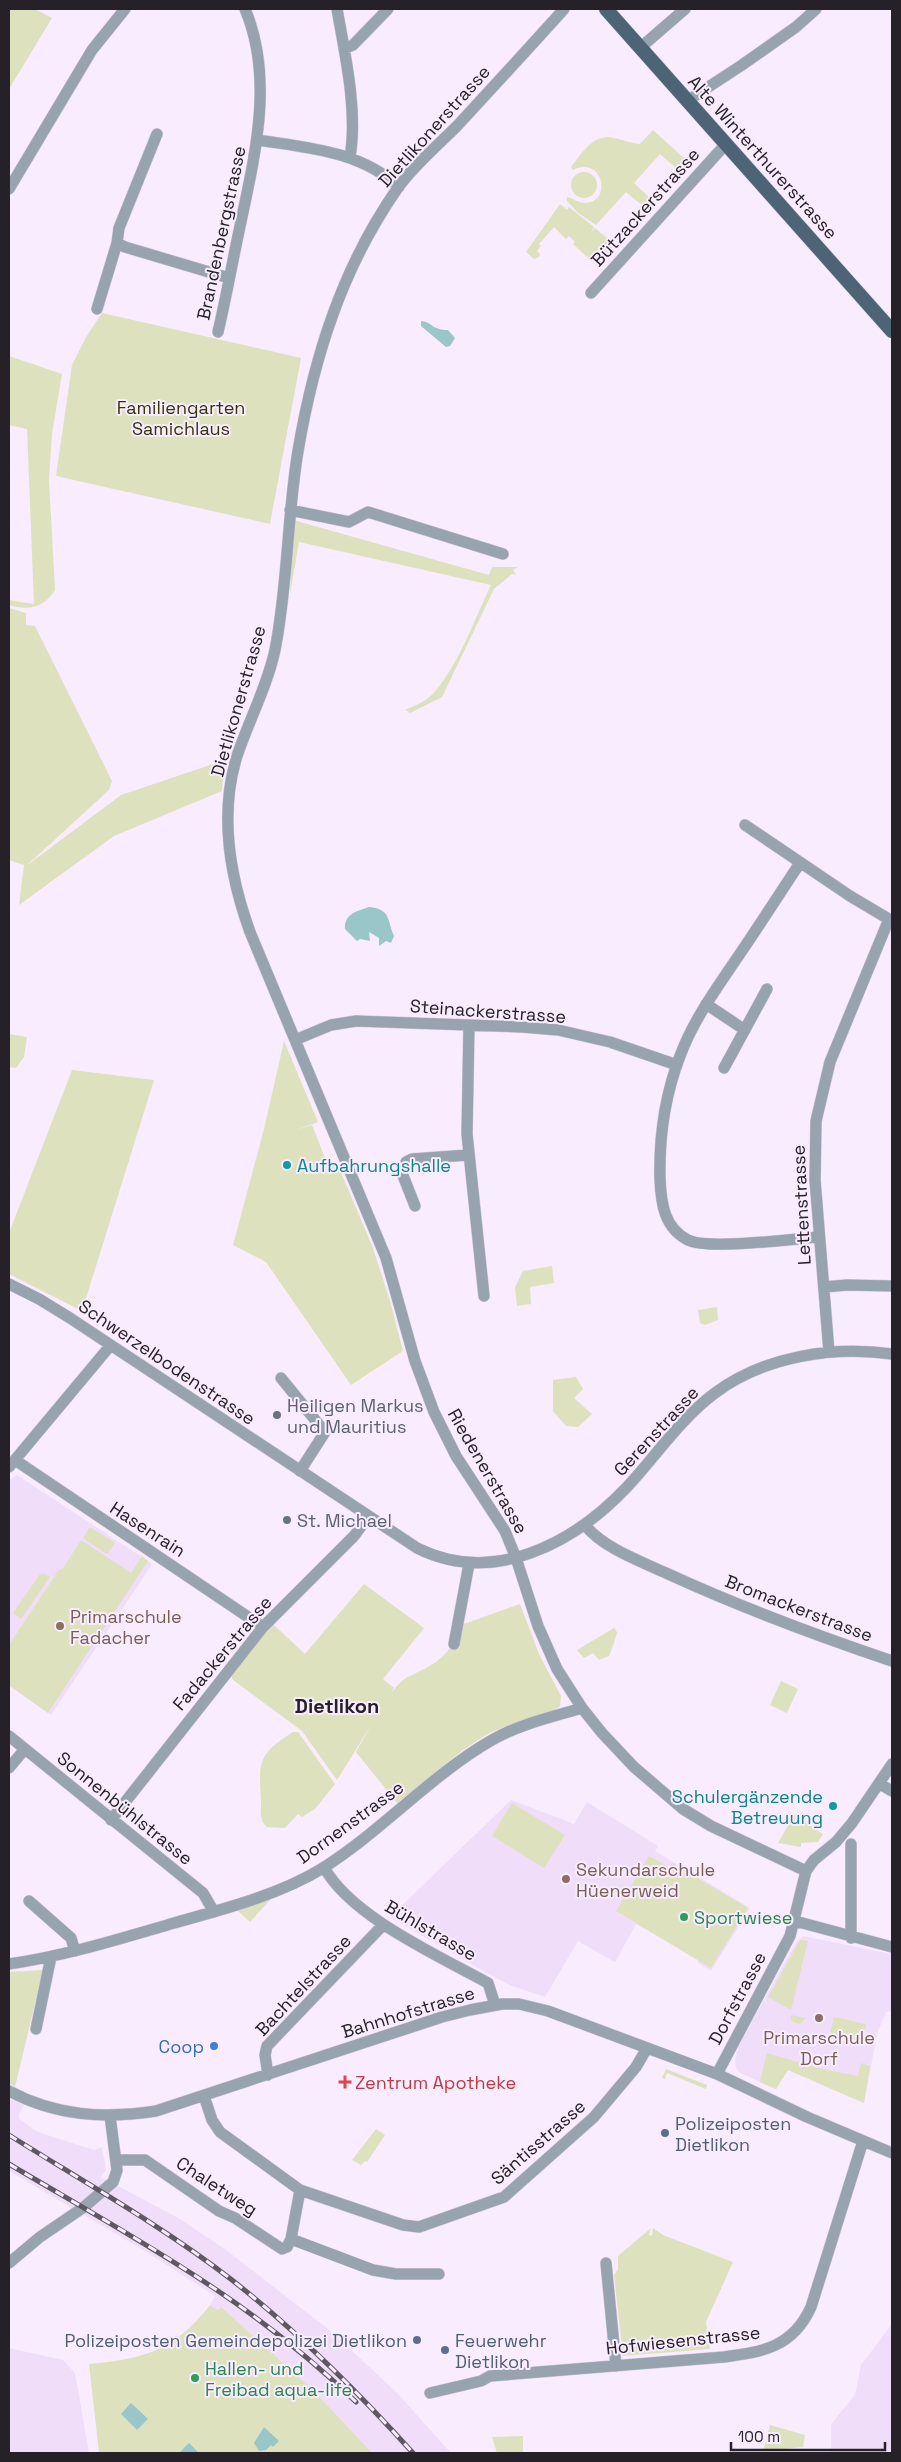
<svg xmlns="http://www.w3.org/2000/svg" width="901" height="2462" font-family="'Space Grotesk',sans-serif">
<rect width="100%" height="100%" fill="#f8ecfe"/>
<path fill="#f0ddfa" d="M17 1475 151 1563V1566L51 1715 9 1686V1480Z
M511 1800 574 1824 587 1802 658 1846 655 1851 750 1908 711 1971 698 1963V1960L636 1924 615 1962 578 1941 545 1997 512 1986 485 1972 390 1917Z
M803 1936 892 1954V2011L886 2012 877 2034 864 2103 788 2070 776 2089 740 2073 736 2068 735 2062 739 2045 795 1944Z
M9 2099 24 2105 19 2114V2119L38 2132 94 2150 102 2147 106 2170 101 2177 180 2219 226 2250 332 2332 398 2394 451 2453H372L314 2391 221 2307 218 2310 210 2305 215 2296 145 2251 9 2171Z
M892 2324V2453H831V2424L855 2395 861 2365Z
M9 2348 63 2360 75 2373 89 2453H9Z"/>
<path fill="#dee1be" d="M9 9H35L52 18 9 89Z
M653 130 686 160 678 170 660 154 634 183 651 199 644 207 626 192 596 225 578 213 567 201V197C573 198 578 203 585 203 613 202 603 155 573 170L571 167C583 152 593 133 614 138 624 140 630 143 640 144Z
M571 185a13 13 0 1 1 26 0a13 13 0 1 1-26 0Z
M560 204 567 210 569 207 594 227 591 232 595 228 615 245 597 266 573 244 575 242 569 236 566 239 554 227 539 244 541 246 537 251 540 254 539 257 534 259 526 252Z
M102 313 301 358 270 524 56 476 72 365 86 337Z
M9 356 62 374 52 434 49 480 55 590C44 608 28 611 9 605V600L34 604 27 429 9 425Z
M293 520 489 575 492 567H518L513 570 516 575 512 574 494 589 442 697 410 713 405 710C417 705 429 700 437 689 460 661 475 618 491 585L299 542 290 594Z
M9 608 26 613V625L35 626 112 781 109 790 26 866 121 795 225 760 222 791 114 836 19 905 24 865 9 860Z
M9 1034 27 1037 24 1057 16 1068 9 1067Z
M284 1041 318 1122 296 1130 312 1125 329 1168 338 1165 373 1248 390 1301 403 1351 351 1385 266 1262 233 1245 264 1129Z
M72 1070 154 1080 82 1311 9 1274V1233Z
M552 1266 554 1283 530 1287 531 1304 517 1306 515 1287 523 1271Z
M717 1307 718 1320 705 1325 700 1323 698 1310Z
M576 1377 583 1389 574 1398 592 1414 578 1427 566 1426 553 1411V1380Z
M90 1527 115 1543 107 1554 83 1538Z
M81 1540 131 1573 142 1556 148 1561 48 1713 9 1685V1645L58 1571 63 1568Z
M44 1573 50 1577 21 1619 13 1613 40 1574Z
M364 1584 424 1628 383 1679 394 1688 337 1780 302 1731 233 1680 230 1674 273 1624 305 1654Z
M520 1604 539 1654 561 1696 560 1706C549 1717 504 1724 486 1735 454 1754 426 1781 397 1803L356 1752C370 1729 383 1698 403 1680 408 1676 415 1674 420 1671 444 1659 452 1651 458 1626Z
M614 1628 617 1632C615 1641 612 1648 609 1656L599 1660 593 1653 584 1658 577 1650Z
M781 1681 798 1689 787 1713 770 1705Z
M293 1732H298L335 1784 315 1809 302 1817 298 1814 285 1828 267 1827C259 1821 261 1811 261 1801 259 1762 257 1755 293 1732Z
M512 1803 565 1835 544 1868 492 1836Z
M794 1815 823 1834 818 1842 801 1843V1847L778 1843Z
M649 1856 669 1867 672 1863 748 1908 711 1968 616 1911Z
M271 1899 250 1922 238 1911Z
M800 1940 808 1941 791 2010 768 1997Z
M43 1970 15 2087 9 2083V1972Z
M791 2015 806 2018 800 2024 795 2023 791 2020Z
M834 2017 866 2024 862 2040 830 2034Z
M767 2053 818 2068 858 2076 861 2063 870 2066 864 2103 788 2070 776 2089 760 2082Z
M666 2069 707 2085 706 2089 667 2073 665 2079 662 2078Z
M376 2129 385 2135 367 2162 365 2161 361 2165 352 2160Z
M651 2228 649 2235 652 2236 653 2228 663 2235 733 2262 706 2322 710 2349 623 2356 614 2275 618 2269V2256Z
M210 2305 218 2310 221 2307 314 2391 372 2453H99L89 2364C145 2359 175 2350 210 2305Z
M770 2425 805 2435 803 2447 763 2451Z
M523 2436V2453H497L492 2437Z"/>
<path fill="#98c6c9" d="M421 321C433 322 431 330 448 330L455 338 450 346 446 347 421 326Z
M369 907C391 909 387 920 394 936L391 943 386 941 379 946V938L369 932 370 941 360 939 357 941 345 929C344 914 357 911 369 907Z
M131 2403 148 2419 137 2430 121 2414Z
M264 2427 279 2441 273 2447 271 2445 266 2450 259 2451 254 2443Z
M189 2443 199 2453H179Z"/>
<g fill="none" stroke-linecap="round" stroke-linejoin="round">
<defs>
<path id="minor" d="M337 9C345 55 358 111 350 157
M564 9C529 48 493 87 457 126 437 146 413 166 397 189 342 268 314 357 298 451 287 517 288 584 275 650 267 687 249 720 237 756 219 814 230 877 250 932L386 1258 415 1361 434 1412 456 1456 505 1531 516 1558 538 1626 557 1669 582 1708 602 1733 634 1767 683 1809 711 1826 806 1871
M640 48 685 9
M344 49 353 45 388 9
M687 101 742 65 796 27 816 9
M157 134 119 228 117 243 125 247 229 278
M258 140C309 148 360 151 399 187
M9 189 92 50 125 9
M591 293 725 145
M97 309 117 243
M218 332C226 298 232 264 239 231 254 159 275 80 245 9
M290 510 349 522 368 512 503 554
M745 825 850 896 892 921
M800 863C778 896 757 929 735 961 714 992 693 1021 680 1056 665 1095 659 1137 660 1179 661 1203 664 1228 688 1240 707 1250 793 1239 819 1237
M706 1004 745 1030
M469 1025 467 1134 484 1296
M295 1040 331 1025 356 1021 522 1027 558 1030 610 1042 677 1065
M724 1068 767 989
M415 1206 402 1173 406 1162 412 1159 468 1155
M9 1284 39 1299 70 1318 417 1548C493 1586 573 1544 627 1487 656 1456 680 1419 715 1393 765 1356 832 1346 892 1354
M824 1287 847 1285 892 1286
M829 1352 815 1180 816 1121 830 1062 889 919
M281 1378 325 1432 300 1471
M15 1460 263 1627
M9 1467 110 1346
M585 1525C603 1548 640 1561 666 1573 740 1607 815 1635 892 1661
M454 1644 469 1564
M9 1736 203 1893 214 1912
M9 1768 25 1749
M880 1784 892 1791
M111 1820 263 1627 354 1536 368 1517
M851 1844V1938
M324 1867C350 1916 439 1956 488 1983L495 2005
M29 1901 71 1938 75 1951
M795 1921 892 1947
M9 1964C65 1956 119 1939 174 1923 224 1909 279 1895 323 1868 383 1830 431 1775 492 1740 520 1724 552 1717 582 1708
M36 2029 51 1957
M717 2074 790 1936 806 1871 814 1860 836 1842 852 1823 892 1764
M268 2075 265 2055 267 2046 383 1925
M9 2091C56 2116 104 2119 156 2111L442 2017 470 2010 502 2004H519L548 2011 717 2074 807 2117 892 2153
M204 2096 212 2120 220 2132 300 2190 403 2225 419 2227 504 2197 594 2117 636 2067 647 2048
M117 2160H145L219 2211 235 2218 282 2249 287 2247 291 2239 300 2190
M291 2239 373 2270 396 2274H439
M9 2263 40 2237 84 2207 113 2182 117 2170 110 2116
M606 2263 616 2366
M430 2393 481 2381 490 2376 724 2357C763 2352 793 2347 811 2307L863 2141"/>
<path id="major" d="M606 9 892 331"/>
</defs>
<use href="#minor" stroke="#d2c7d8" stroke-width="12"/>
<use href="#major" stroke="#d2c7d8" stroke-width="15"/>
<use href="#minor" stroke="#97a4af" stroke-width="11"/>
<use href="#major" stroke="#4d6477" stroke-width="14"/>
<defs>
<path id="rail" d="M9 2135C84 2182 162 2226 232 2280 298 2332 357 2391 413 2453
M9 2164C134 2238 250 2299 356 2402"/>
</defs>
<use href="#rail" stroke="#5f5863" stroke-width="5"/>
<use href="#rail" stroke="#f8ecfe" stroke-width="3" stroke-dasharray="9" stroke-linecap="butt"/>
</g>
<g fill="#0f9aa8" stroke="#f8ecfe" stroke-width="2">
<circle cx="287" cy="1165" r="5"/>
<circle cx="833" cy="1806" r="5"/>
</g>
<g fill="#6b7280" stroke="#f8ecfe" stroke-width="2">
<circle cx="277" cy="1415" r="5"/>
<circle cx="287" cy="1520" r="5"/>
</g>
<g fill="#8d6e63" stroke="#f8ecfe" stroke-width="2">
<circle cx="60" cy="1626" r="5"/>
<circle cx="566" cy="1879" r="5"/>
<circle cx="819" cy="2018" r="5"/>
</g>
<g fill="#2e9e5b" stroke="#f8ecfe" stroke-width="2">
<circle cx="684" cy="1917" r="5"/>
<circle cx="195" cy="2378" r="5"/>
</g>
<circle fill="#3f7fe0" stroke="#f8ecfe" stroke-width="2" cx="214" cy="2046" r="5"/>
<path fill="#e0444e" stroke="#f8ecfe" stroke-width="2" d="M342.5 2074.5h5v5h5v5h-5v5h-5v-5h-5v-5h5z"/>
<g fill="#5c6f8a" stroke="#f8ecfe" stroke-width="2">
<circle cx="665" cy="2133" r="5"/>
<circle cx="417" cy="2340" r="5"/>
<circle cx="445" cy="2350" r="5"/>
</g>
<g text-anchor="middle" dominant-baseline="central" stroke-width="4" stroke-linejoin="round" paint-order="stroke">
<g font-size="18" fill="#262129" stroke="#f8ecfe">
<text transform="translate(434 126) rotate(-48)">Dietlikonerstrasse</text>
<text transform="translate(763 157) rotate(48)">Alte Winterthurerstrasse</text>
<text transform="translate(645 207) rotate(-48)">Bützackerstrasse</text>
<text transform="translate(221 233) rotate(-78)">Brandenbergstrasse</text>
<text transform="translate(238 701) rotate(-74)">Dietlikonerstrasse</text>
<text transform="translate(488 1011) rotate(4)">Steinackerstrasse</text>
<text transform="translate(801 1205) rotate(-93)">Lettenstrasse</text>
<text transform="translate(167 1362) rotate(34)">Schwerzelbodenstrasse</text>
<text transform="translate(656 1431) rotate(-47)">Gerenstrasse</text>
<text transform="translate(488 1471) rotate(60)">Riedenerstrasse</text>
<text transform="translate(148 1529) rotate(33)">Hasenrain</text>
<text transform="translate(799 1608) rotate(21)">Bromackerstrasse</text>
<text transform="translate(222 1653) rotate(-50)">Fadackerstrasse</text>
<text transform="translate(125 1808) rotate(39)">Sonnenbühlstrasse</text>
<text transform="translate(350 1822) rotate(-36)">Dornenstrasse</text>
<text transform="translate(431 1930) rotate(30)">Bühlstrasse</text>
<text transform="translate(303 1985) rotate(-47)">Bachtelstrasse</text>
<text transform="translate(737 1998) rotate(-62)">Dorfstrasse</text>
<text transform="translate(408 2012) rotate(-17)">Bahnhofstrasse</text>
<text transform="translate(538 2142) rotate(-41)">Säntisstrasse</text>
<text transform="translate(217 2186) rotate(33)">Chaletweg</text>
<text transform="translate(683 2340) rotate(-6)">Hofwiesenstrasse</text>
</g>
<g font-size="18" fill="#333407" stroke="#f8ecfe">
<text x="181" y="407">Familiengarten<tspan x="181" dy="21">Samichlaus</tspan></text>
</g>
<g font-size="18" fill="#0d838f" stroke="#f8ecfe" text-anchor="start">
<text x="297" y="1165">Aufbahrungshalle</text>
<text x="823" y="1796" text-anchor="end">Schulergänzende<tspan x="823" dy="21">Betreuung</tspan></text>
</g>
<g font-size="18" fill="#5b616d" stroke="#f8ecfe" text-anchor="start">
<text x="287" y="1405">Heiligen Markus<tspan x="287" dy="21">und Mauritius</tspan></text>
<text x="297" y="1520">St. Michael</text>
</g>
<g font-size="18" fill="#785e54" stroke="#f8ecfe" text-anchor="start">
<text x="70" y="1616">Primarschule<tspan x="70" dy="21">Fadacher</tspan></text>
<text x="576" y="1869">Sekundarschule<tspan x="576" dy="21">Hüenerweid</tspan></text>
<text x="819" y="2037" text-anchor="middle">Primarschule<tspan x="819" dy="21">Dorf</tspan></text>
</g>
<g font-size="18" fill="#27864d" stroke="#f8ecfe" text-anchor="start">
<text x="694" y="1917">Sportwiese</text>
<text x="205" y="2368">Hallen- und<tspan x="205" dy="21">Freibad aqua-life</tspan></text>
</g>
<g font-size="18" fill="#366cbe" stroke="#f8ecfe" text-anchor="end">
<text x="204" y="2046">Coop</text>
</g>
<g font-size="18" fill="#be3a42" stroke="#f8ecfe" text-anchor="start">
<text x="355" y="2082">Zentrum Apotheke</text>
</g>
<g font-size="18" fill="#4e5e75" stroke="#f8ecfe" text-anchor="start">
<text x="675" y="2123">Polizeiposten<tspan x="675" dy="21">Dietlikon</tspan></text>
<text x="407" y="2340" text-anchor="end">Polizeiposten Gemeindepolizei Dietlikon</text>
<text x="455" y="2340">Feuerwehr<tspan x="455" dy="21">Dietlikon</tspan></text>
</g>
<g font-size="20" font-weight="bold" fill="#262129" stroke="#f8ecfe">
<text x="337" y="1706">Dietlikon</text>
</g>
</g>
<rect width="901" height="2462" fill="none" stroke="#262129" stroke-width="20"/>
<path d="M731 2442v8h154v-8" fill="none" stroke="#262129" stroke-width="2.5"/>
<text x="738" y="2442" font-size="15" fill="#262129" stroke="#f8ecfe" stroke-width="4" paint-order="stroke">100 m</text>
</svg>
